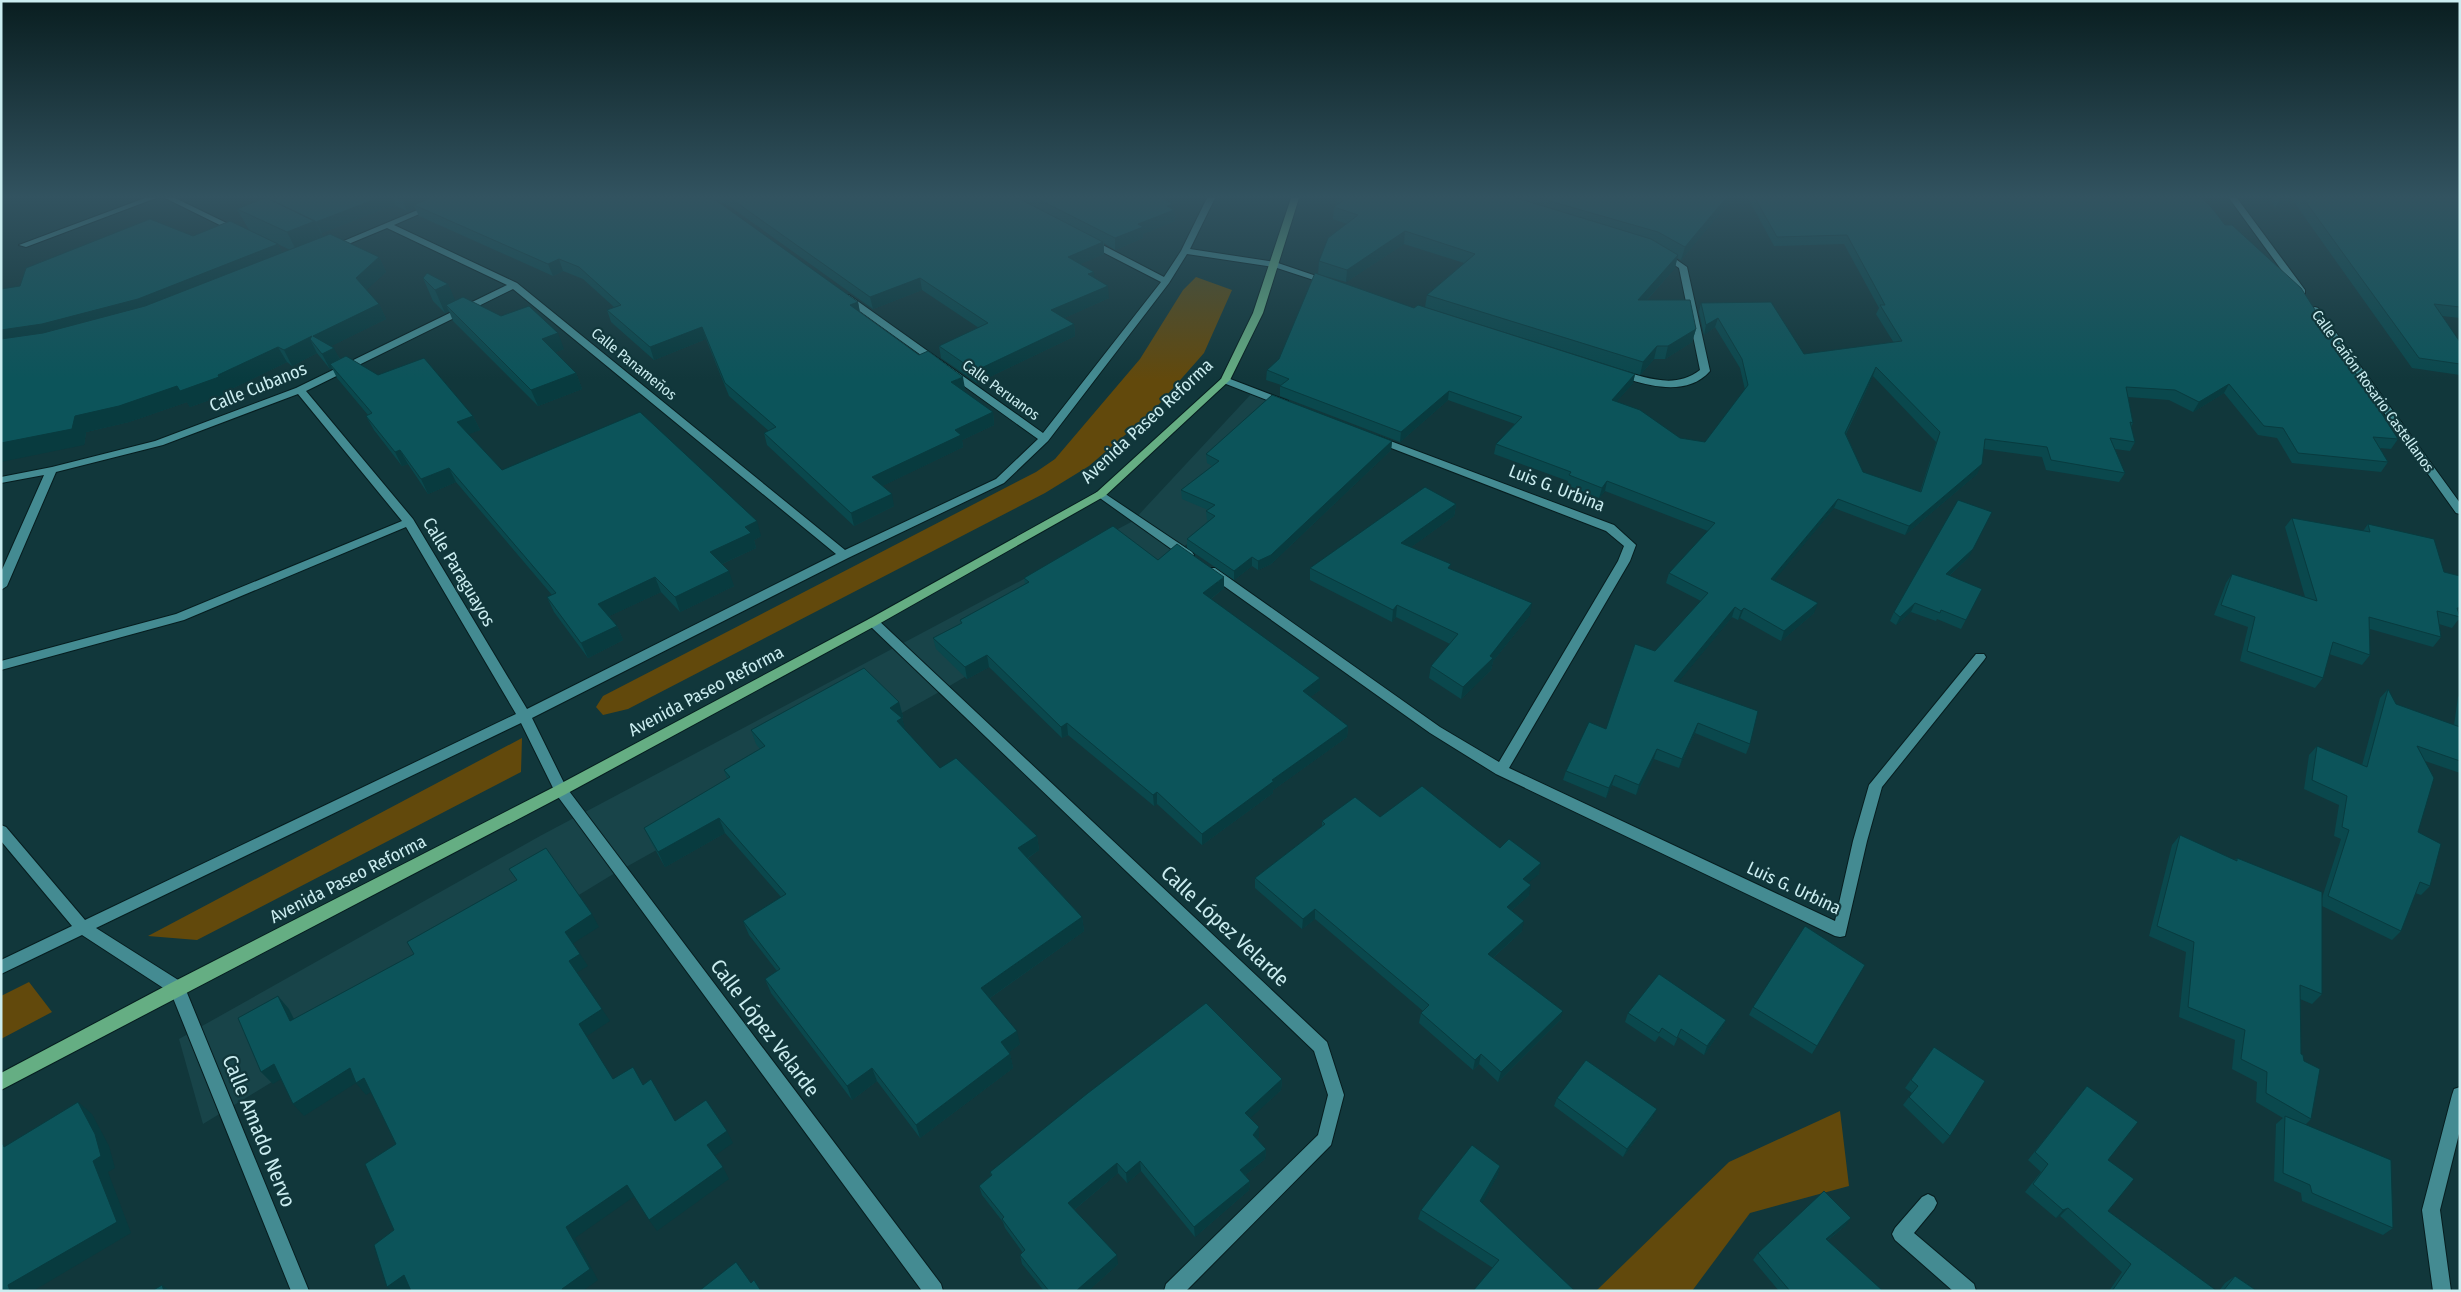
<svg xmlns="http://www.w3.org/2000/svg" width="2461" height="1292" font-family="'Fira Sans Condensed',sans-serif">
<rect width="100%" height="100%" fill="#11373b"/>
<path fill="#184449" d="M1253 392 1347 431 1176 552 941 691 610 876 203 1124 179 1039 540 836 1133 521Z"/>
<path fill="#62490c" d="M1196 277 1232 290 1204 353 1153 411 1089 466 1045 493 628 709 603 715 596 707 603 696 1036 472 1055 459 1140 359 1183 290Z
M522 738 521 772 197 940 148 936Z
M29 982 52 1012 1 1039V996Z
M1840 1111 1849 1186 1750 1213 1692 1291H1596L1729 1162Z"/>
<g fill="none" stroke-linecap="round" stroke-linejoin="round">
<defs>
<path id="minor" d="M145 198H156L26 247 19 245Z
M165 198H175L243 231 236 233Z
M446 198H456L394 225 517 283 845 550 996 479 1038 439 843 299V295H849L1043 433 1161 282 1087 244V240H1093L1164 277 1181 251 1207 198H1215L1190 249 1275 262 1334 282 1329 285 1274 267 1187 254 1169 283 1048 441 1004 483 848 558 532 718 566 787 941 1284 943 1291H922L556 794 521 723 96 928 183 983 309 1291H291L171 993 82 935 1 974V960L72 926 1 841V825L6 827 85 920 516 714 406 527 184 620 1 670V661L176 614 402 521 298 394 163 445 56 472 7 586 1 590V572L44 475 1 483V477L52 467 155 441 296 388 507 285 387 228 334 250 327 248ZM513 289 836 554 527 709 413 519 306 391Z
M2229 198H2237L2305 290V294H2299Z
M1664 251 1687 267 1710 371C1690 394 1657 388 1631 380 1625 378 1618 377 1613 373L1618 370C1647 377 1674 390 1700 370L1679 268 1661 256 1660 254Z
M2315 307 2318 308 2460 503V514L2456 513 2312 312V308Z
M1225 377 1288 401 1289 403 1284 406 1280 405 1221 382 1220 380Z
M1377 436 1614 525 1636 545 1630 561 1509 768 1835 921 1853 841 1869 785 1976 654H1984L1986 657 1984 660 1882 787 1867 841 1845 936 1840 937 1835 936 1496 774 1430 733 1207 574 1205 571 1207 568H1215L1440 727 1499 762 1618 561 1624 546 1606 531 1373 441V437Z
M1101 491 1192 552 1194 555 1192 558H1184L1097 496 1095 494 1097 492Z
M873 618 877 619 1327 1042 1344 1095 1331 1145 1186 1291H1164L1166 1284 1318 1135 1328 1095 1314 1051 869 625 867 622 869 619Z
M2460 1087V1130L2440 1210 2451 1291H2433L2422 1210 2452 1095 2454 1089Z
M1928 1194 1934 1197 1937 1203 1934 1209 1914 1233 1974 1284 1976 1291H1953L1895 1240 1892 1234 1895 1228 1922 1197Z"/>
<path id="major" d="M1291 198H1299L1263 313 1230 380 1105 496 877 625 566 794 1 1090V1073L171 983 556 786 869 619 1097 492 1221 379 1253 313Z"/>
</defs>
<use href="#minor" stroke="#061d1f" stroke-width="2"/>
<use href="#major" stroke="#061d1f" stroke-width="2"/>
<use href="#minor" fill="#448b92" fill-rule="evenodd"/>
<use href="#major" fill="#65ae83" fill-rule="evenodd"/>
</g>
<path fill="#0a484d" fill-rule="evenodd" d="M264 198H1162L1173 204V209L1174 210 1175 221 1143 234V238L1115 250 1104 243V254L1080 264 1094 278 1109 298 1064 318 1074 324 1075 336 977 383 941 358 939 346 979 328 922 290 873 309 728 205 718 202 858 302 860 312 965 389 962 390 993 412 994 425 962 440 963 447 882 486 894 506 854 526 767 445 764 433 769 431 729 396 706 339 654 360 611 322 607 310 614 307 583 279 563 271 553 276 419 216 415 208 407 211 396 206 383 209 322 233 321 232 323 237 379 257 386 272 366 290 379 304 386 319 331 346 340 359 473 416 480 430 468 434 502 470 761 536 754 540 756 548 722 564 734 586 680 612 661 592 609 616 617 626 623 640 588 658 554 612 547 597 552 595 456 482 428 494 408 464 402 466 374 430 366 416 368 415 337 378 332 368 330 369 317 353 292 366 287 362 227 391 229 393 190 407 187 402 129 422 86 432 84 445 20 286 249 230 237 209ZM278 244 290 250 282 253Z
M1337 198H1733L1681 260 1677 258 1675 268 1647 300 1696 329 1692 342 1665 359H1654L1640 375 1425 307 1427 295 1464 263 1404 244 1346 282 1318 274 1319 261 1347 224 1333 219 1334 207 1336 205Z
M1748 198H2202L2225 225 2398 439 2391 449 2380 448 2388 462 2381 472 2292 463 2277 438 2258 435 2224 393 2193 412 2169 400 2128 397 2133 423 2131 427 2135 442 2130 451 2115 449 2125 473 2119 482 2046 470 2042 457 1984 449 1977 474 1905 535 1834 508 1774 580 1814 613 1781 641 1740 618 1738 620 1732 617 1678 682 1750 744 1746 754 1695 733 1679 768 1654 759 1636 795 1612 785 1606 798 1563 780 1566 771 1606 729 1655 651 1701 601 1666 583 1669 573 1708 531 1605 491 1599 498 1567 485 1568 481 1494 454 1496 444 1515 424 1448 400 1400 442 1280 396V386L1281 385 1266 380 1267 370 1414 308 1635 374 1633 383 1616 402 1680 438 1705 442 1745 390 1740 368 1715 327 1704 335 1699 312 1701 303 1804 354 1894 343 1876 314 1879 308 1844 244 1774 246ZM1873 376 1936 442 1920 492 1863 472 1846 434Z
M2270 198H2290L2275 208Z
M2291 198H2460V318L2442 316 2460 342V375L2412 368Z
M423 278 448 284 455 301 564 349 555 352 576 373 582 389 538 406 453 321 449 311 445 313 433 301Z
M1392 441 1391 450 1271 564 1258 570 1252 566 1234 580 1187 548V539L1208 521 1207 520 1206 511 1208 510 1182 499 1181 490 1212 466 1207 463 1206 454Z
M1456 504 1454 516 1411 547 1450 569 1530 615 1493 661 1491 670 1461 699 1429 678 1431 666 1450 644 1396 617 1392 622 1310 580V568Z
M2292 518 2363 531 2368 524 2444 572 2460 576V620H2458L2452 628 2439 624 2441 637 2433 647 2370 629V655L2362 665 2329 654 2323 678 2315 688 2240 661 2248 627 2214 615 2226 583 2232 574 2305 597 2285 527Z
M1969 557 1949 576 1982 589 1961 629 1937 619 1936 621 1911 612 1896 625 1890 621 1894 612Z
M1158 560 1224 588 1211 599 1320 690 1310 697 1348 726 1347 737 1273 790V793L1202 845 1157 804 1154 806 1068 735 1062 738 989 667 967 679 936 649 933 638 960 624V620L1025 584 1024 578Z
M2388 689 2396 704 2454 725 2458 697 2460 695V773L2425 761 2418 832 2430 886 2421 895 2415 893 2401 931 2392 940 2322 906V994L2312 1004 2300 999 2301 1054 2311 1119 2305 1125 2393 1228 2383 1235 2302 1201 2301 1193 2274 1181 2276 1124 2283 1118 2256 1102 2257 1082 2232 1069 2235 1040 2179 1017 2186 952 2149 936 2172 845 2180 835 2235 860 2237 858 2322 898 2341 839 2334 836 2339 805 2304 789 2309 755 2317 746 2362 765 2380 698Z
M899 702 903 717 902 718 905 730 940 768 1037 836 1039 850 1028 858 1082 917 1084 931 990 998 1020 1044 1009 1052 1010 1054 1013 1068 920 1138 877 1081 852 1100 771 993 765 979 777 971 749 935 743 921 781 897 725 833 665 867 651 842 644 828 727 779 724 770 760 749 756 744 751 730Z
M1380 817 1500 848 1539 874 1528 882 1529 895 1511 911 1522 931 1493 958 1560 1020 1498 1082 1479 1064 1473 1070 1419 1023 1421 1013 1423 1011 1315 919 1302 929 1255 888V878L1322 826V821Z
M1865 965 1812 1054 1749 1015 1753 1007Z
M1628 1013 1726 1020 1722 1029 1704 1055 1678 1037 1674 1046 1659 1036 1655 1042 1625 1022Z
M1934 1047 1950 1136 1943 1144 1903 1105 1912 1093 1905 1088Z
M1282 1079 1281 1090 1250 1118 1259 1127V1137L1257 1140 1266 1149 1265 1159 1245 1175 1250 1181 1249 1190 1195 1237 1141 1171 1127 1183 1118 1173 1074 1210 1118 1264 1088 1291H1044L1022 1264 1020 1255 1023 1253 1005 1228 1003 1222 982 1195 979 1186 991 1176 990 1172Z
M2087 1086 2108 1160V1211L2217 1291H2109L2122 1272 2060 1216 2056 1218 2025 1192 2041 1172 2028 1160Z
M1557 1098 1653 1117 1623 1157 1554 1106Z
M1500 1166 1497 1176 1482 1203 1575 1291 1493 1268 1418 1219 1421 1210Z
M1846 1225 1827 1241 1883 1291H1779L1753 1260 1758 1253Z
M2235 1276 2257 1291H2219L2225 1283Z"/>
<path fill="#083b3f" d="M378 198H393L396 206 383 209 322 233 316 222Z
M407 198H441L414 205 415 208 407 211 402 199Z
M1726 198H1733L1681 260 1685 247Z
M2280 198H2290L2275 208Z
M1173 204V210H1174L1175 221 1143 234V238L1115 250V238L1167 206Z
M315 221 326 243 298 254 287 232Z
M1405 231 1404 244 1346 282 1347 270Z
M1103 242 1104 254 1069 269 1068 257Z
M278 244 285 259 147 314 1 347V330Z
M1678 255 1675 268 1635 313 1638 300Z
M379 257 386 272 363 293 356 278Z
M559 259 563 271 553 276 548 264Z
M1094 272 1095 284 1088 274Z
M920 278 922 290 873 309 870 297Z
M448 284 458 307 446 305 449 311 445 313 435 290Z
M1108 286 1109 298 1053 323 1051 310Z
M858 302 860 314 850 305Z
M379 304 386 319 321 351 313 336Z
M1718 318 1715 327 1704 335 1706 325Z
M1074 324 1075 336 977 383 975 371Z
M702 327 706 339 654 360 650 347Z
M1696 329 1692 342 1665 359 1668 346Z
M558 333 564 349 548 355 542 339Z
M312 336 310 339 317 353 292 366 284 350Z
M1657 346 1654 359 1640 375 1643 362Z
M278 347 287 362 227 391 229 393 190 407 180 391 218 375Z
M334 348 342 364H330L332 368 330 369 322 354Z
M1876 367 1873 376 1841 442 1845 433Z
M576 373 582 389 538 406 531 390Z
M1635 374 1633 383 1609 410 1612 400Z
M963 377 965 389 953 395 951 382Z
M2229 384 2224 393 2193 412 2199 402Z
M177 386 187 402 129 422 86 432 84 445 1 462V443L75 416Z
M1449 391 1448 400 1400 442 1401 432Z
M993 412 994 425 962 440 963 447 874 490 872 477 955 430Z
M473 416 480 430 464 436 457 422Z
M1392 441 1391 450 1271 564 1258 570V561Z
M400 450 408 464 402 466 395 452Z
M1982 464 1977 474 1905 535 1909 526Z
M449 468 456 482 428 494 421 479Z
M1607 481 1605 491 1599 498 1602 488Z
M892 494 894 506 854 526 851 513Z
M1838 499 1834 508 1767 589 1771 579Z
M1456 504 1454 516 1400 555 1401 543Z
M1992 512 1969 557 1941 583 1946 574Z
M757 521 761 536 754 540 756 548 715 567 710 552 745 527Z
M1252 557V566L1234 580V571Z
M729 571 734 586 680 612 675 597Z
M655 577 661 592 605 618 598 604Z
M1224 577V588L1203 605V593Z
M1532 603 1530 615 1493 661 1491 670 1461 699 1463 687Z
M1818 603 1814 613 1781 641 1784 631Z
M1915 603 1911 612 1896 625 1900 617Z
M1397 605 1396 617 1392 622 1393 610Z
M1735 607 1732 617 1671 691 1674 681Z
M1744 608 1740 618 1738 620 1741 611Z
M617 626 623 640 588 658 581 643Z
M987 655 989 667 967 679 965 667Z
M1320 678V690L1302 703 1303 691Z
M899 702 903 717 893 722 890 708Z
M902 718 906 733 897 721Z
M1067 723 1068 735 1062 738 1061 727Z
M1698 723 1695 733 1679 768 1682 759Z
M1348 726 1347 737 1273 790V793L1202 845V834L1272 780Z
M1657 749 1654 759 1636 795 1639 785Z
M1615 775 1612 785 1606 798 1609 788Z
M1157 792V804L1154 806 1153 795Z
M719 818 725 833 665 867 658 852Z
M1037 836 1039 850 1021 862 1018 848Z
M1541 863 1539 874 1521 889 1523 879Z
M1531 885 1529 895 1504 917 1507 907Z
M1315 909V919L1302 929 1303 919Z
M592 914 599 927 572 944 565 932Z
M1082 917 1084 931 984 1002 981 988Z
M1524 921 1522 931 1486 964 1488 954Z
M580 954 588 966 576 973 569 961Z
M278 996 289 1009 301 1033 290 1021Z
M602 1009 610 1021 587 1036 579 1024Z
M1563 1011 1560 1020 1498 1082 1501 1072Z
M1726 1020 1722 1029 1704 1055 1707 1046Z
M1017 1031 1020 1044 1004 1056 1001 1042Z
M1010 1054 1013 1068 920 1138 916 1125Z
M1481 1054 1479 1064 1473 1070 1475 1060Z
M274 1064 286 1076 273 1084 261 1072Z
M350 1068 364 1078 374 1090 366 1095 356 1083 304 1116 293 1104Z
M872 1068 877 1081 852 1100 847 1086Z
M1282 1079 1281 1090 1245 1123V1113Z
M78 1102 92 1114 109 1146 115 1168 108 1172 131 1233 33 1291H10L8 1285 93 1161Z
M1657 1109 1653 1117 1623 1157 1627 1149Z
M1259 1127V1137L1253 1145V1135Z
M727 1131 733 1143 713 1157 707 1145Z
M1266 1149 1265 1159 1240 1179V1170Z
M1140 1161 1141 1171 1127 1183 1126 1173Z
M1117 1163 1118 1173 1070 1213 1068 1203Z
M1500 1166 1497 1176 1478 1211 1480 1201Z
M723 1167 729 1179 657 1231 649 1220Z
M1250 1181 1249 1190 1195 1237 1194 1227Z
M627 1185 635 1196 575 1238 598 1280 583 1291H563L562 1289 566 1227Z
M2068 1208 2060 1216 2056 1218 2063 1210Z
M1851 1218 1846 1225 1820 1246 1826 1239Z
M1117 1255 1118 1264 1088 1291H1076Z
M404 1275 415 1286 408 1291H392L387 1287Z
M162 1285 170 1291H164Z"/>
<path fill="#0c545a" stroke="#083b3f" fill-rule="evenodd" d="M265 198H267L315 221 287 232 237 209Z
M276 198H378L316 222 271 200Z
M398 198H407L402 199Z
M430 198H708L717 201 858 302 850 305 919 355 928 351 963 377 951 382 993 412 955 430 961 435 872 477 892 494 851 513 764 433 776 427 725 383 702 327 650 347 607 310 621 305 579 267 559 259 548 264 414 205Z
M730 198H1018L1103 242 1068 257 1094 272 1088 274 1108 286 1051 310 1074 324 975 371 939 346 988 323 920 278 870 297Z
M1036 198H1162L1173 204 1167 206 1174 210 1138 224 1143 227 1115 238Z
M1337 198H1517L1651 239 1678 255 1638 300H1690L1696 329 1668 346H1657L1643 362 1427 295 1475 254 1405 231 1347 270 1319 261 1328 238 1358 215 1334 207 1344 200Z
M1539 198H1726L1685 247 1658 232Z
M1755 198H2202L2212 208 2225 225H2232L2301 288 2398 439 2373 437 2388 462 2298 453 2283 428 2264 426 2229 384 2199 402 2175 390 2126 387 2133 423 2130 422 2135 442 2110 438 2125 473 2051 460 2047 447 1985 439 1982 464 1909 526 1838 499 1771 579 1818 603 1784 631 1744 608 1741 611 1735 607 1674 681 1758 711 1750 744 1698 723 1682 759 1657 749 1639 785 1615 775 1609 788 1566 771 1589 722 1606 729 1635 644 1655 651 1708 593 1669 573 1715 523 1607 481 1602 488 1569 475 1571 472 1496 444 1522 417 1449 391 1401 432 1280 386 1289 379 1267 370 1279 359 1315 273 1414 308 1418 305 1635 374 1612 400 1640 410 1680 438 1705 442 1748 385 1742 359 1718 318 1706 325 1701 303 1771 302 1804 354 1902 341 1880 305H1885L1847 235 1777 237ZM1876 367 1940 432 1921 492 1863 472 1845 433Z
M2303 198H2460V307L2434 304 2460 342V364L2419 358Z
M150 219 193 236 230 221 278 244 138 299 42 324 1 330V289L20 286 26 268Z
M330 234 379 257 356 278 379 304 313 336 334 348 322 354 310 339 312 336 284 350 278 347 218 375 219 377 180 391 177 386 119 406 75 416 72 429 1 443V339L43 333 145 306Z
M427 273 448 284 435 290 423 278Z
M463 297 501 316 529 306 558 333 542 339 576 373 531 390 446 305Z
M346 356 378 375 424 358 473 416 457 422 502 470 640 412 757 521 745 527 751 533 710 552 729 571 675 597 655 577 598 604 617 626 581 643 547 597 556 593 449 468 421 479 400 450 395 452 366 416 372 413 330 364Z
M1272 395 1392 441 1271 555 1258 561 1252 557 1234 571 1187 539 1215 516 1206 511 1215 505 1181 490 1219 461 1206 454Z
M1425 487 1456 504 1401 543 1451 564 1448 568 1532 603 1490 656 1493 658 1463 687 1431 666 1458 634 1397 605 1393 610 1310 568Z
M1958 500 1992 512 1973 549 1946 574 1982 589 1966 620 1941 610 1940 613 1915 603 1900 617 1894 612Z
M2292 518 2370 532 2368 524 2434 539 2444 572 2460 576V608H2457L2460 617 2437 611 2441 637 2369 617 2370 655 2333 642 2323 678 2247 651 2255 617 2221 605 2232 574 2317 601Z
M1113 526 1158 560 1177 544 1224 577 1203 593 1320 678 1303 691 1348 726 1272 780 1274 781 1202 834 1157 792 1153 795 1067 723 1061 727 987 655 965 667 933 638 962 623 960 620 1029 582 1024 578Z
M864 668 899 702 890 708 902 718 897 721 940 768 956 758 1037 836 1018 848 1082 917 981 988 1017 1031 1001 1042 1010 1054 916 1125 872 1068 847 1086 765 979 780 969 743 921 786 894 719 818 658 852 644 828 730 777 724 770 765 746 751 730Z
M2388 689 2396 704 2460 727V761L2417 746 2434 778 2418 832 2441 844 2430 886 2420 882 2401 931 2328 896 2349 830 2342 827 2347 796 2312 780 2317 746 2367 767Z
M1422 786 1500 848 1509 839 1541 863 1523 879 1531 885 1507 907 1524 921 1488 954 1563 1011 1501 1072 1481 1054 1475 1060 1421 1013 1429 1005 1315 909 1303 919 1255 878 1325 824 1322 821 1355 797 1380 817Z
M2180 835 2237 861V858L2322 892V994L2300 985 2301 1054 2303 1055 2304 1061 2320 1069 2311 1119 2266 1093 2267 1072 2241 1059 2245 1030 2188 1007 2194 942 2157 926Z
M546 848 592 914 565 932 580 954 569 961 602 1009 579 1024 613 1079 633 1067 643 1085 651 1079 675 1121 706 1100 727 1131 707 1145 723 1167 649 1220 627 1185 566 1227 590 1269 562 1289 563 1291H411L404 1275 387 1287 374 1245 394 1230 365 1164 396 1144 364 1078 356 1083 350 1068 293 1104 274 1064 261 1072 238 1018 278 996 290 1021 414 954 407 942 517 880 509 869Z
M1805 926 1865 965 1817 1046 1753 1007Z
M1659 974 1726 1020 1707 1046 1681 1029 1677 1038 1662 1028 1659 1033 1628 1013Z
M1206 1003 1282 1079 1245 1113 1259 1127 1253 1135 1266 1149 1240 1170 1250 1181 1194 1227 1140 1161 1126 1173 1117 1163 1068 1203 1117 1255 1076 1291H1049L1020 1255 1025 1250 1002 1219 1004 1217 979 1186 992 1175 990 1172 1088 1093Z
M1934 1047 1985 1081 1950 1136 1909 1097 1918 1086 1911 1080Z
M1586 1060 1657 1109 1627 1149 1557 1098Z
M2087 1086 2138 1122 2108 1160 2134 1179 2108 1211 2217 1291H2112L2131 1264 2068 1208 2063 1210 2033 1184 2048 1164 2035 1152Z
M78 1102 95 1134 101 1156 93 1161 117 1222 8 1285 10 1291H1V1145L3 1144 4 1147Z
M2285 1116 2391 1160 2393 1228 2312 1193 2310 1185 2283 1173Z
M1472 1145 1500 1166 1480 1201 1575 1291H1473L1499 1260 1421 1210Z
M1824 1191 1851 1218 1826 1239 1883 1291H1790L1758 1253Z
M736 1262 751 1283 754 1280 761 1291H699Z
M2235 1276 2257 1291H2223Z
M162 1285 164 1291H152Z"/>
<linearGradient id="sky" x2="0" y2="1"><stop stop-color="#091e20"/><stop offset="0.52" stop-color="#325360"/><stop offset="1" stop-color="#325360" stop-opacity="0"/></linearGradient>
<rect width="2461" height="379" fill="url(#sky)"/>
<g text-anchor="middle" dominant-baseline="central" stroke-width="4.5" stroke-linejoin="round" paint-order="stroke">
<g font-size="15" fill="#cbedf0" stroke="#11373b">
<text transform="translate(634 364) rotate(39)">Calle Panameños</text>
<text transform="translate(1001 390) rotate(36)">Calle Peruanos</text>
<text transform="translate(2373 391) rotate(54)">Calle Cañón Rosario Castellanos</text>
</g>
<g font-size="18" fill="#cbedf0" stroke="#11373b">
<text transform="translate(258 387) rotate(-22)">Calle Cubanos</text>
<text transform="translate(1147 421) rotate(-43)">Avenida Paseo Reforma</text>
<text transform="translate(1557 488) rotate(21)">Luis G. Urbina</text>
<text transform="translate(459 572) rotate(59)">Calle Paraguayos</text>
<text transform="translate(706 691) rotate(-28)">Avenida Paseo Reforma</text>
<text transform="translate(348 879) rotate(-27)">Avenida Paseo Reforma</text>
<text transform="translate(1794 888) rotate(25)">Luis G. Urbina</text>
</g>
<g font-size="21" fill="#cbedf0" stroke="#11373b">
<text transform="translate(1225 926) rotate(43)">Calle López Velarde</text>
<text transform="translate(765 1028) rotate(53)">Calle López Velarde</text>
<text transform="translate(259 1131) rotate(68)">Calle Amado Nervo</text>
</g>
</g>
<rect width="2461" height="1292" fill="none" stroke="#cbedf0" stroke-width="5"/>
</svg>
